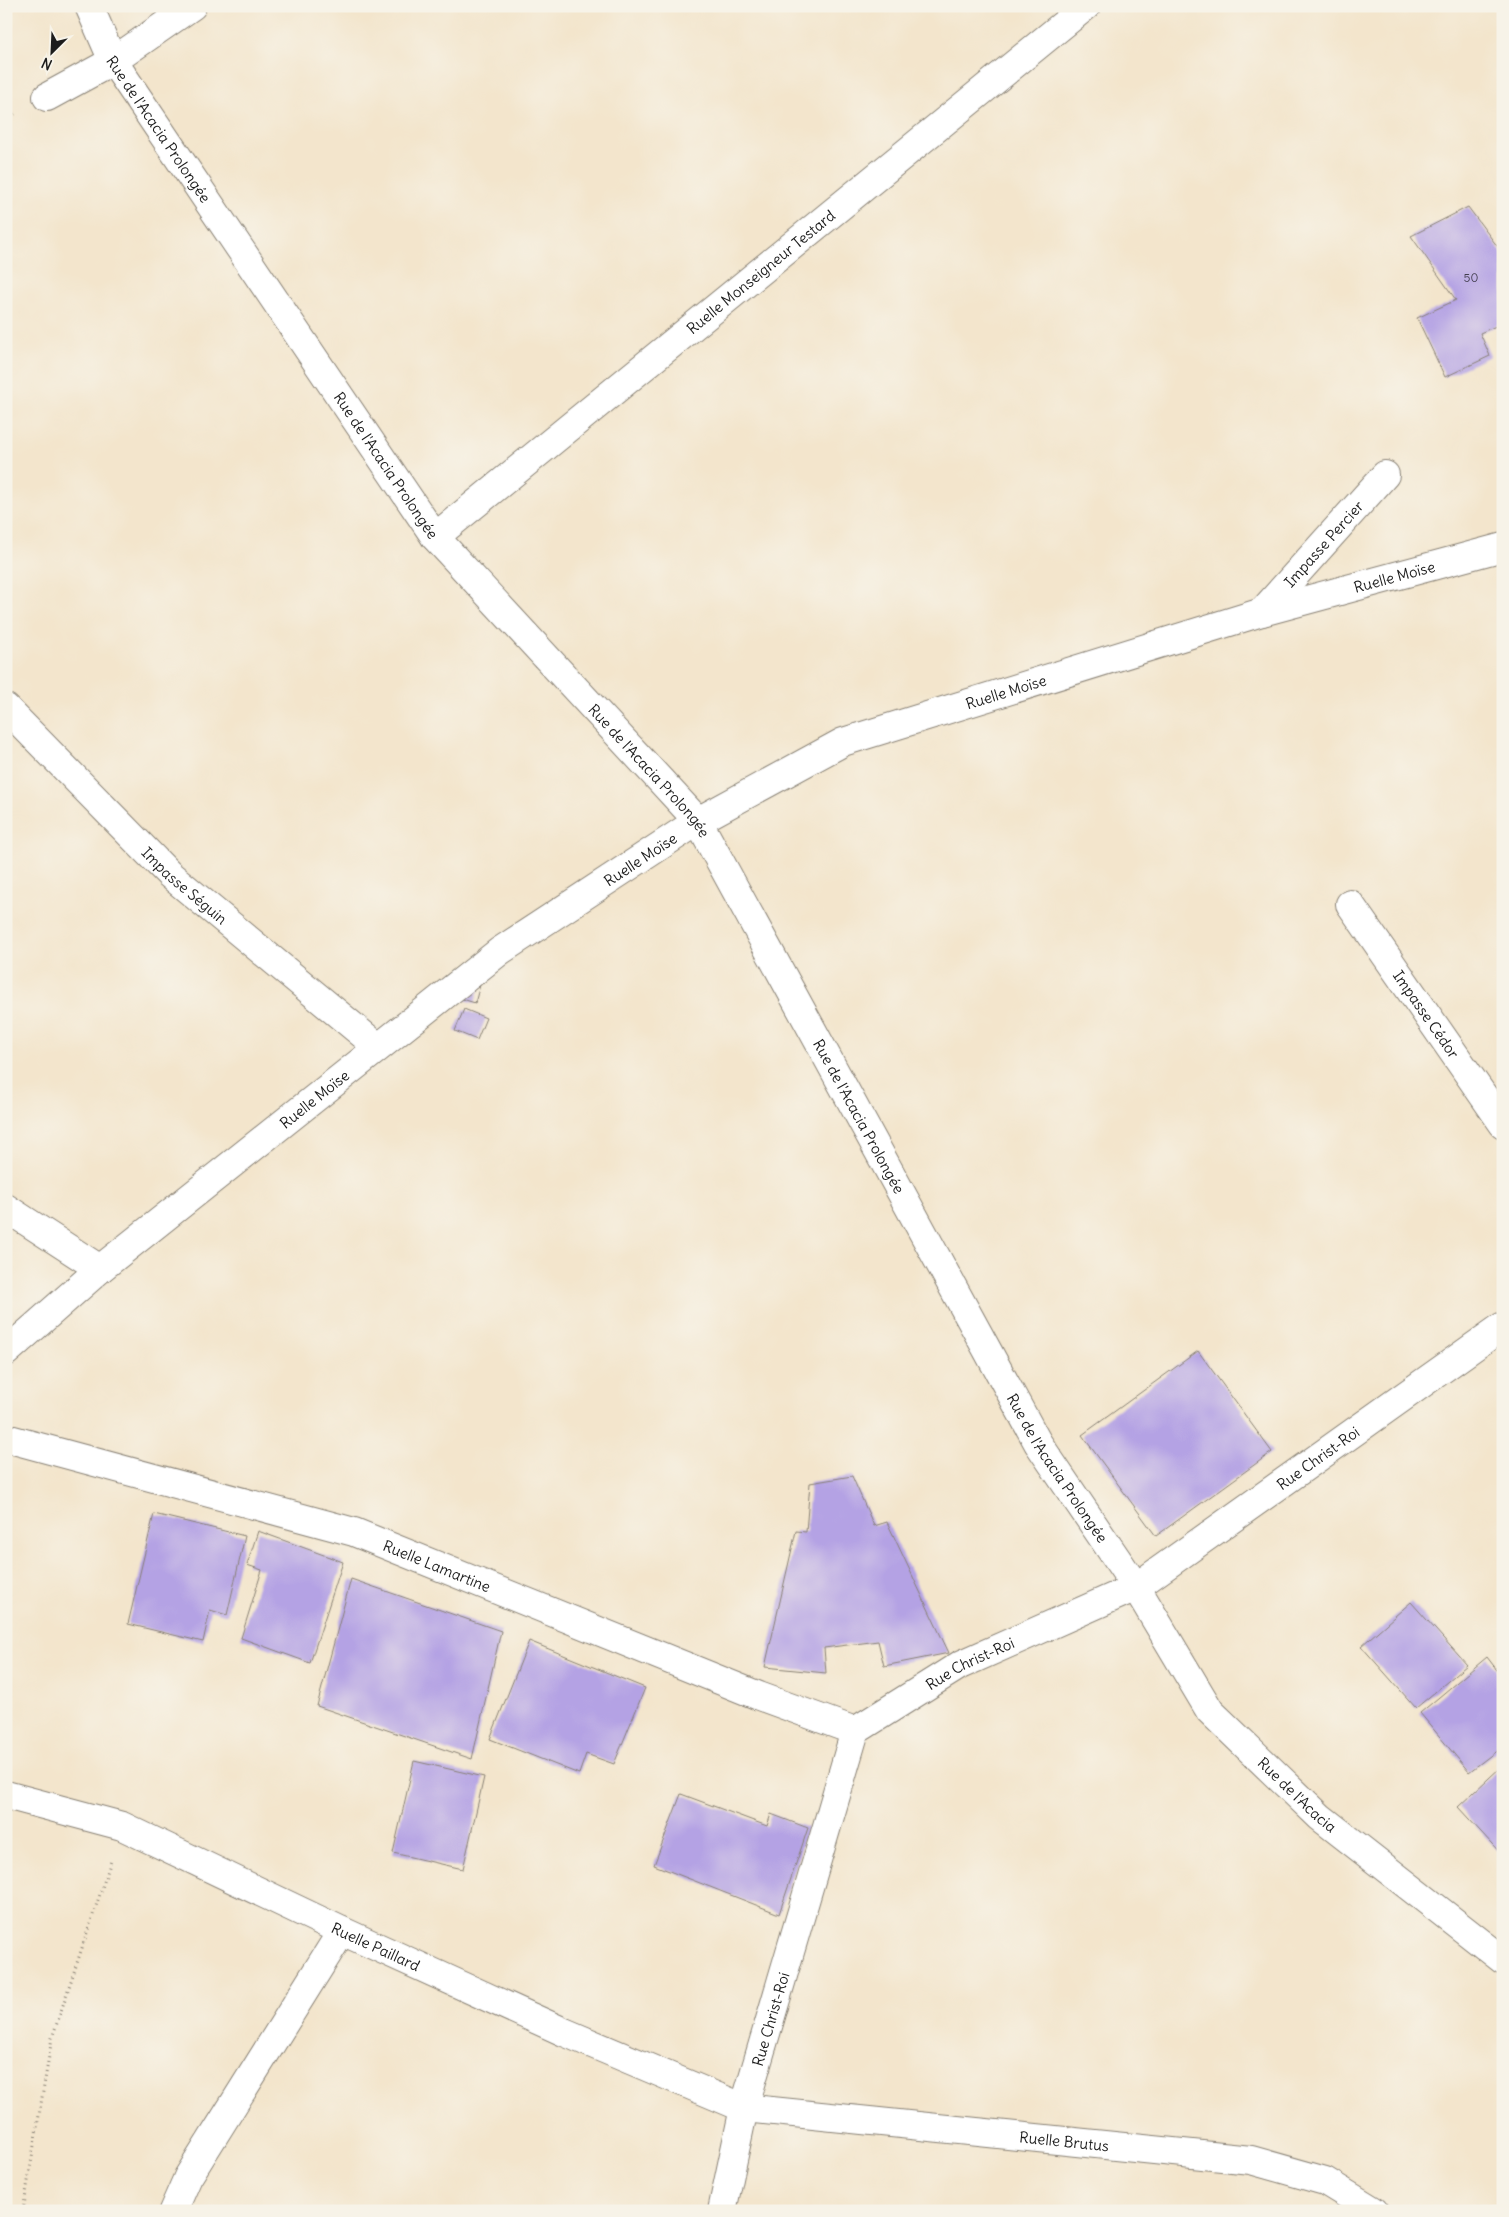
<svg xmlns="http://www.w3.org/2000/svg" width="1509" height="2217" font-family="Delius,sans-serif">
<rect width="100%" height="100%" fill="#f7f3e8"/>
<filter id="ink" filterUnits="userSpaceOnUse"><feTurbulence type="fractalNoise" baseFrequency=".02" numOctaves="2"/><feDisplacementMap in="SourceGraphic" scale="10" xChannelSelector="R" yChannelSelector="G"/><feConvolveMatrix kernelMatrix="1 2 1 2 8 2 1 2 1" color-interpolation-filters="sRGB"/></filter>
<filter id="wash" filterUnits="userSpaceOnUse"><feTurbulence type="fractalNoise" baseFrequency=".0096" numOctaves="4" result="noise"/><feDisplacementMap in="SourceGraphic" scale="20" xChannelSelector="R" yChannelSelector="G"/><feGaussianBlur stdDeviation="1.12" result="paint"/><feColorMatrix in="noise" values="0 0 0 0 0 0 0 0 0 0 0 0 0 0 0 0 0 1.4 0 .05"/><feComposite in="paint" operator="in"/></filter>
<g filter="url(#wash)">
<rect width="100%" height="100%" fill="#f3e5cc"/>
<g id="blocks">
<path fill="#b4a2e4" d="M1468 207 1503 254V323L1480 333 1490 356 1445 377 1417 318 1456 300 1411 236Z
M462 980 480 985 475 1003 456 997Z
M464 1009 486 1018 477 1040 455 1031Z
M1198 1351 1272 1452 1156 1536 1082 1435Z
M852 1476 874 1526 887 1522 949 1653 884 1666 878 1641 824 1648 826 1673 765 1667 796 1531 806 1532 810 1483Z
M154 1514 245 1536 227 1615 210 1610 203 1642 128 1624Z
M258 1531 343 1562 310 1663 241 1638 262 1570 247 1565Z
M351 1579 501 1631 472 1759 317 1706Z
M1411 1602 1467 1665 1416 1708 1361 1646Z
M529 1641 645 1688 614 1764 586 1754 579 1774 490 1739Z
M1487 1657 1503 1678V1746L1469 1772 1420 1713Z
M414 1761 484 1777 463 1869 393 1853Z
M1503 1765V1856L1458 1807Z
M681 1794 767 1826 771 1814 808 1828 779 1914 654 1865Z"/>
</g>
</g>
<g filter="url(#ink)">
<use href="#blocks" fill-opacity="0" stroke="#888074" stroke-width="1"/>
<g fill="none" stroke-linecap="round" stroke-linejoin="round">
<defs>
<g id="minor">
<path id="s1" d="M89 6 113 61 435 537 698 821 1038 1443 1136 1587 1210 1711 1320 1817 1503 1960"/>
<path d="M47 97 113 61 192 6"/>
<path id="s2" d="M435 537 1086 6"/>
<path id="s3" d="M1262 612 1385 475"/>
<path id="s4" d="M6 708 169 874 378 1047"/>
<path id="s5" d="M1350 904 1503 1124"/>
<path d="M6 1208 100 1269"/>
<path id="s6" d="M6 1352 100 1269 500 951 698 821 843 742 1262 612 1503 547"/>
<path id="s7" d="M6 1438 354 1532 759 1696 855 1731"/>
<path id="s8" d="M6 1795 122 1826 342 1931 564 2032 744 2108 1251 2160 1325 2181 1374 2211"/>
<path d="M173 2211 188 2177 342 1931"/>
<path id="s9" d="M722 2211 744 2108 855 1731 960 1665 1136 1587 1503 1326"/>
</g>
</defs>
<use href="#minor" stroke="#888074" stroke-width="30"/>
<path stroke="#888074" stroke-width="3" stroke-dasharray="1 4" stroke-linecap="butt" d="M6 119 15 114
M23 2211 52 2038 111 1861"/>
<use href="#minor" stroke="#fff" stroke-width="28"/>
</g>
</g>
<g text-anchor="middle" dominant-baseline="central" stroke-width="4.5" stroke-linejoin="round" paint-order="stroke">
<g font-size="12" fill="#423e4e">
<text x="1471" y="277">50</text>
</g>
<g font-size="15" fill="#1c1c1c" stroke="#f7f3e8">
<text stroke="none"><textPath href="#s1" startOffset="142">Rue de l'Acacia Prolongée</textPath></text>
<text stroke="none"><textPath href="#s2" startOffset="420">Ruelle Monseigneur Testard</textPath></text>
<text stroke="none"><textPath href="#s1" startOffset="548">Rue de l'Acacia Prolongée</textPath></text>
<text stroke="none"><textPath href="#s3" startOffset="92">Impasse Percier</textPath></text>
<text stroke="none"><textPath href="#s6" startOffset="1614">Ruelle Moïse</textPath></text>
<text stroke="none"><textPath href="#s6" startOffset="1209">Ruelle Moïse</textPath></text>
<text stroke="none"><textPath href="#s1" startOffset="952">Rue de l'Acacia Prolongée</textPath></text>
<text stroke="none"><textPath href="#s6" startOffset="804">Ruelle Moïse</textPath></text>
<text stroke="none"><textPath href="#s4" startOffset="252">Impasse Séguin</textPath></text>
<text stroke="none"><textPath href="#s5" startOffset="134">Impasse Cédor</textPath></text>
<text stroke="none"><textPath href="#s6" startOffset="399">Ruelle Moïse</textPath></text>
<text stroke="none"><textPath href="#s1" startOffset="1358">Rue de l'Acacia Prolongée</textPath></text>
<text stroke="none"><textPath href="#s9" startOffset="1038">Rue Christ-Roi</textPath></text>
<text stroke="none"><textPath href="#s1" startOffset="1762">Rue de l'Acacia Prolongée</textPath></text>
<text stroke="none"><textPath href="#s7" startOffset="450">Ruelle Lamartine</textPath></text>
<text stroke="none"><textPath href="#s9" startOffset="632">Rue Christ-Roi</textPath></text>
<text stroke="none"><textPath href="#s1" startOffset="2170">Rue de l'Acacia</textPath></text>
<text stroke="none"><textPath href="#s8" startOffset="401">Ruelle Paillard</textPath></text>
<text stroke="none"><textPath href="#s9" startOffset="198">Rue Christ-Roi</textPath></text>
<text stroke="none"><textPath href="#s8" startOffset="1125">Ruelle Brutus</textPath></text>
</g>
</g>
<rect width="1509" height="2217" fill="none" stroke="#f7f3e8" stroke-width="25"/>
<g transform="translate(52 52) rotate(204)" stroke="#f7f3e8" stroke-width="4" paint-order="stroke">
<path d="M0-4L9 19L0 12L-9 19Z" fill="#1c1c1c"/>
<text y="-8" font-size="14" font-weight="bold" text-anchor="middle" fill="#1c1c1c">N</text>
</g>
</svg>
